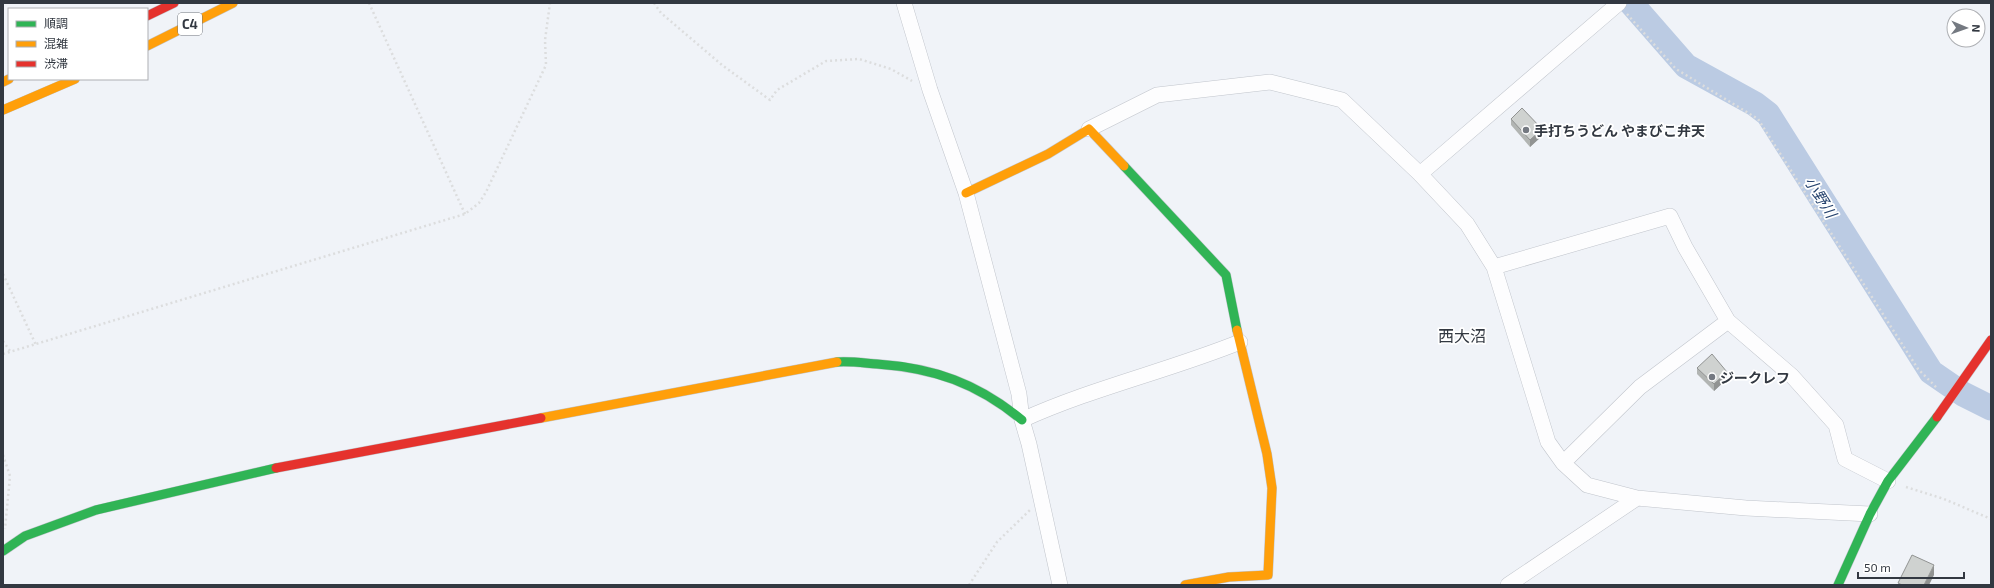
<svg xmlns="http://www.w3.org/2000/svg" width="1994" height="588" font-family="'Exo 2','Noto Sans JP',sans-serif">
<rect width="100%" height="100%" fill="#f0f3f8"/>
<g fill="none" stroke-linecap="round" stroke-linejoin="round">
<path stroke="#bbcbe3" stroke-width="25" d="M1631 3 1686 66 1755 104 1768 114 1931 372 1963 394 1991 408"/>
<defs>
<path id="street" d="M904 3 930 90 966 193 1019 394 1022 420 1029 444 1060 585
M1089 129 1157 95 1270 82 1342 100 1420 174 1467 224 1494 267 1548 442 1563 463
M1420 174 1619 3
M1494 267 1670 216 1685 247 1728 321 1792 376 1836 425 1845 459 1888 481
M1728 321 1640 387 1563 463 1587 485 1637 498 1746 508 1870 514
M1022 420C1092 388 1168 371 1240 342
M1508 585 1637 498"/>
<path id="fast" d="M1124 166 1226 275 1237 330
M837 362C850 361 864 363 877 364 934 368 977 383 1022 420
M3 551 25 536 96 510 276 468
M1838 585 1870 514 1888 481 1937 417"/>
<path id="slow" d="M147 46 233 3
M3 82 9 79
M3 110 75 79
M966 193 1048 154 1089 129 1124 166
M541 418 837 362
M1185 585 1229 577 1268 575 1272 488 1267 454 1237 330"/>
<path id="jam" d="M147 16 174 3
M1937 417 1991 340
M276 468 541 418"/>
</defs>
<use href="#street" stroke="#c1c5cc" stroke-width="16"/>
<use href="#fast" stroke="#c1c5cc" stroke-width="10"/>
<use href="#slow" stroke="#c1c5cc" stroke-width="10"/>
<use href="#jam" stroke="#c1c5cc" stroke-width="10"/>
<path stroke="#dcddde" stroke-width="2.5" stroke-dasharray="2 3" stroke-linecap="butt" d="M369 3 465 214
M654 3 661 13 722 65 770 100 777 90 826 61 859 59 891 69 912 81
M1627 14 1676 69 1758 119 1918 369 1938 389
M3 274 36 345
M3 341 10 351
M3 354 465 214 479 203 486 192 546 65 545 40 550 3
M3 455 10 476 5 529
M1906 487 1944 499 1991 519
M969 585 997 542 1030 510"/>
<use href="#street" stroke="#fdfdfe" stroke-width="15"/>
<use href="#fast" stroke="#30b455" stroke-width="9"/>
<use href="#slow" stroke="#ff9f0a" stroke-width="9"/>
<use href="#jam" stroke="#e5322d" stroke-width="9"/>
</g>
<path fill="#b2b5b3" d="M1511 119 1542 136 1530 147 1511 125Z
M1697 368 1727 379 1714 391 1697 374Z"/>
<path fill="#919392" d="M1542 129V136L1530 147V140Z
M1727 372V379L1714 391V384Z
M1934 565V575L1929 585H1924Z"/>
<path fill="#cfd2d0" stroke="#919392" d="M1522 108 1542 129 1530 140 1511 119Z
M1712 354 1727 372 1714 384 1697 368Z
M1912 555 1934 565 1924 585H1902L1898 583Z"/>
<g fill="#747981" stroke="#fff" stroke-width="1.5">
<circle cx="1526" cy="130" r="4"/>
<circle cx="1712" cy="377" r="4"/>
</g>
<g text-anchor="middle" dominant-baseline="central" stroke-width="3.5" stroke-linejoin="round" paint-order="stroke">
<rect fill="#fff" stroke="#70747a" stroke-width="1" x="178" y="13" width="24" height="22" rx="3"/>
<g font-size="13" font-weight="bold" fill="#323841">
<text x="190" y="24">C4</text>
</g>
<g font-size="14" font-weight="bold" fill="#323841" stroke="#fff" text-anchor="start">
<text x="1534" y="130">手打ちうどん やまびこ弁天</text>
<text x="1720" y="377">ジークレフ</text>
</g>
<g font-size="15" font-style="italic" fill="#26436e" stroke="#fff">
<text transform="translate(1821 197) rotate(58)">小野川</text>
</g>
<g font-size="16" fill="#323841" stroke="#fff">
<text x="1462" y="335">西大沼</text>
</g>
</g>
<rect width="1994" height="588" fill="none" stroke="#323841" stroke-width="8"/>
<rect x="8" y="8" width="140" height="72" fill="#ffffff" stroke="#adafb3"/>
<rect x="16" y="21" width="20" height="6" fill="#30b455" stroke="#adafb3"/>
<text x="44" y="28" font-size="12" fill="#323841">順調</text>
<rect x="16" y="41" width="20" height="6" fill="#ff9f0a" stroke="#adafb3"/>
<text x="44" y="48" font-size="12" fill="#323841">混雑</text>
<rect x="16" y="61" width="20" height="6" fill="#e5322d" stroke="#adafb3"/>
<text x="44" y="68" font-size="12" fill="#323841">渋滞</text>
<g transform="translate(1966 28) rotate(92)"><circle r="19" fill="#ffffff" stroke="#adafb3"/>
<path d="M0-3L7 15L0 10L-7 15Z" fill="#747981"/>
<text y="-6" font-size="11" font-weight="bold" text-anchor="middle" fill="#323841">N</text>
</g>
<path d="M1858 572v6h106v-6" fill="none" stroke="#323841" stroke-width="2"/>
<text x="1864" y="572" font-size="12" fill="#323841" stroke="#ffffff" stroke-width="3" paint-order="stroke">50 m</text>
</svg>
